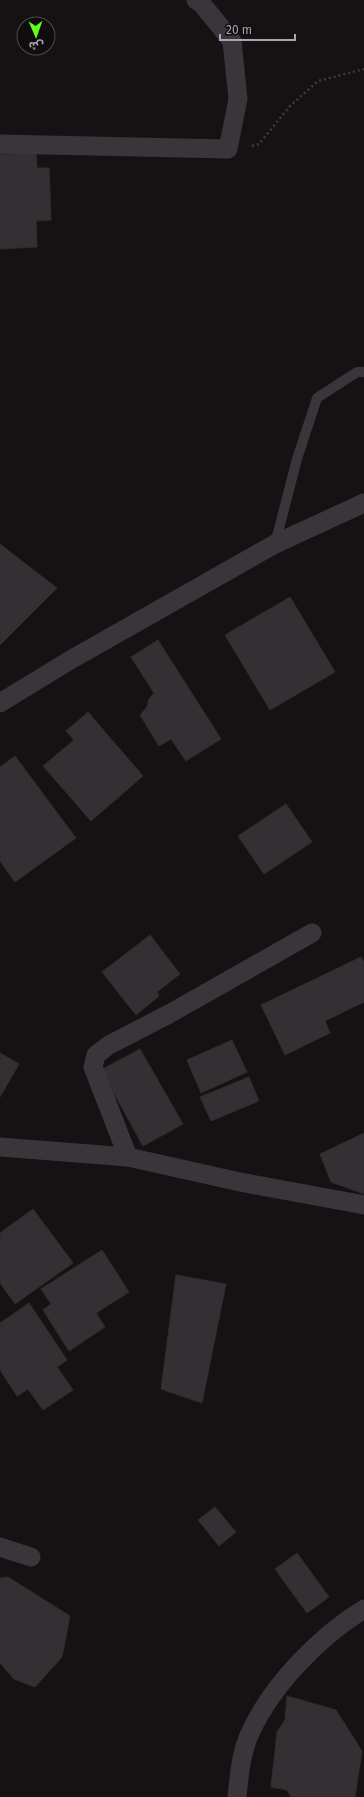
<svg xmlns="http://www.w3.org/2000/svg" width="364" height="1797" font-family="'Fira Sans','Noto Sans Arabic',sans-serif">
<rect width="100%" height="100%" fill="#141213"/>
<path fill="#332f33" stroke="#302b30" d="M36 153 37 168H49L51 220 36 221 37 247 0 249V154Z
M0 544 57 588 0 645Z
M290 597 335 672 270 710 225 635Z
M158 640 221 739 186 761 171 739 159 746 140 715 147 707 149 699 154 693 131 657Z
M88 712 143 776 91 821 43 766 74 740 66 731Z
M15 756 76 838 15 882 0 861V767Z
M286 804 312 842 264 874 238 836Z
M150 935 180 974 157 992 159 996 136 1015 102 972Z
M361 957 364 962V1002L325 1021 330 1033 285 1055 261 1005Z
M232 1040 247 1072 201 1093 187 1060Z
M140 1049 183 1124 143 1146 101 1070Z
M0 1053 19 1064 0 1097Z
M249 1077 259 1101 211 1121 200 1097Z
M364 1133V1194L331 1182 320 1154Z
M33 1209 73 1263 15 1304 0 1283V1233Z
M102 1250 129 1292 96 1313 105 1327 69 1351 43 1310 51 1304 41 1289Z
M176 1275 226 1284 202 1403 161 1389Z
M29 1303 67 1360 57 1367 73 1390 43 1410 28 1389 17 1396 0 1370V1323Z
M215 1507 236 1532 219 1546 198 1520Z
M297 1553 329 1597 307 1613 275 1569Z
M8 1577 70 1616 62 1657 35 1687 14 1679 0 1663V1578Z
M287 1696 336 1710 362 1751 355 1797H291L287 1790 271 1787 277 1732 285 1720Z"/>
<g fill="none" stroke-linecap="round" stroke-linejoin="round">
<path stroke="#403a42" stroke-width="2.5" stroke-dasharray="2 3" stroke-linecap="butt" d="M252 146 259 144 290 106 318 81 364 69"/>
<path stroke="#3a343b" stroke-width="10" d="M275 544 297 459 317 398 357 372H364"/>
<path stroke="#3a343b" stroke-width="19" d="M0 144 228 149 238 99 232 41 201 3 196 0
M0 703 72 659 275 544 364 503
M0 1147 128 1157 240 1182 364 1205
M128 1157 93 1067 96 1055 109 1045 169 1014 312 933
M0 1547 31 1557
M237 1797C239 1776 241 1751 251 1731 273 1684 320 1636 364 1609"/>
</g>
<g transform="translate(36 36) rotate(178)"><circle r="19" fill="#0f0d0e" stroke="#4f4951"/>
<path d="M0-3L7 15L0 10L-7 15Z" fill="#60ff1e"/>
<text y="-6" font-size="11" font-weight="bold" text-anchor="middle" fill="#b0a2b5">ش</text>
</g>
<path d="M220 34v6h75v-6" fill="none" stroke="#b0a2b5" stroke-width="2"/>
<text x="226" y="34" font-size="12" fill="#b0a2b5" stroke="#0f0d0e" stroke-width="3" paint-order="stroke">20 m</text>
</svg>
